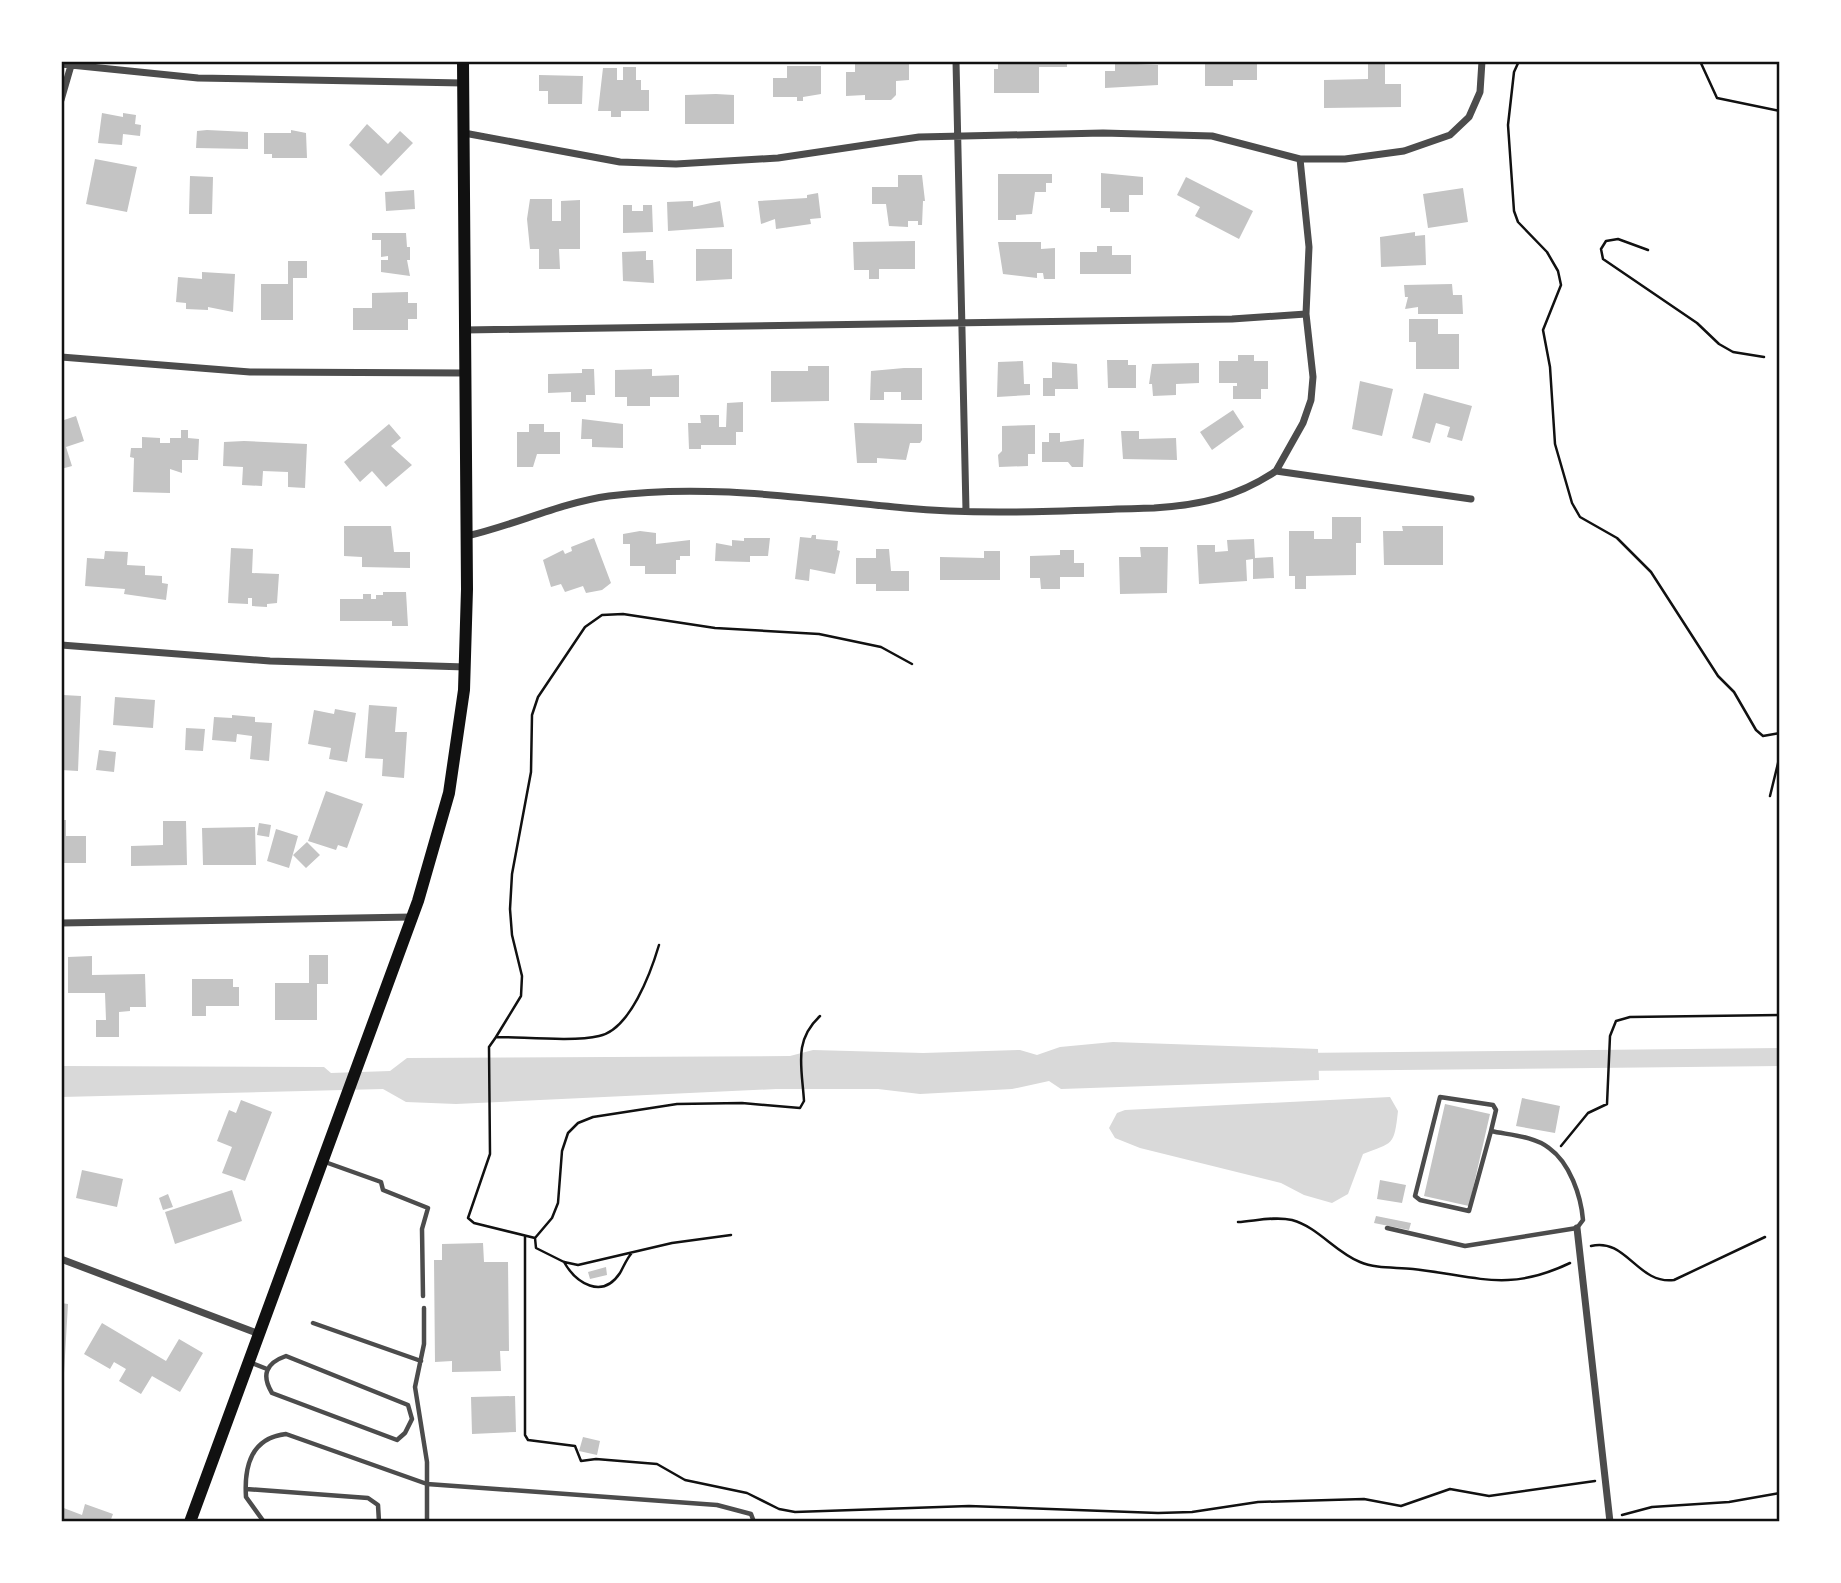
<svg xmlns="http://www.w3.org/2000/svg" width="1841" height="1583" font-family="Helvetica,sans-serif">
<rect width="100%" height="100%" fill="#fff"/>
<path fill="#d9d9d9" d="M1113 1042 1318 1049 1319 1080 1061 1089 1049 1081 1012 1089 920 1094 878 1089H776L456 1104 406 1102 383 1089 61 1097V1066L324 1067 331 1073 390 1071 407 1058 790 1056 813 1050 923 1053 1020 1050 1037 1055 1060 1047Z
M1390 1097 1398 1111C1394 1147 1393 1142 1363 1154L1348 1194 1332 1203 1304 1195 1281 1183 1140 1148 1115 1138 1109 1128 1117 1113 1125 1110Z"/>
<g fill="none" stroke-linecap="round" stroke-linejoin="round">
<path stroke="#d9d9d9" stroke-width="18" d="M1297 1062 1780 1057"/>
</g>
<path fill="#c4c4c4" d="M855 61H909V80L896 81V95L891 100H865V95L846 96V72H855Z
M998 61H1067V67H1039V93H994V69H998Z
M1205 61H1257V80H1233V86H1205Z
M1368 62H1385V84H1401V107L1324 108V80L1368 79Z
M1115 63 1158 65V85L1105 88V71H1115Z
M787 66H821V94L803 97V101H797V97H773V78H787Z
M623 67H636V80H641V90H649V111H621V117H611V111H598L603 68H617V80H623Z
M539 75 583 76 582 104H548V91H539Z
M716 94 734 95V124H685V95Z
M102 113 123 117V113L136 115 135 124 141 125 140 136 123 134 122 145 98 143Z
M367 124 388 144 400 131 413 143 381 176 349 145Z
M207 130 248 132V149L196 148 197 131Z
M291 130 306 133 307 158H272V154H264V133H291Z
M95 159 137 167 127 212 86 204Z
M1101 173 1143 177V195H1129V212H1110V208H1101Z
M998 174H1052V183H1046V192H1035L1032 214 1016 215V220H998Z
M898 175H922L925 201H923L922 225H918V221H908V227L889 226 886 204H872V187H898Z
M190 176 213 177 212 214H189Z
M1186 177 1253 211 1239 239 1195 216 1200 207 1177 195Z
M1463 188 1468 222 1428 228 1423 194Z
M414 190 415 209 386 211 385 192Z
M818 193 821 218 810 219 811 224 776 229 775 219 761 224 758 201 807 198V195Z
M530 199H552V221H561V201L580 200V249H559L560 269H539V249H530L527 219Z
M690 201H693V207L720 201 724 227 668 231 667 202Z
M623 205H632V211H643V205H652L653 232 623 233Z
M1415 232V236L1425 235 1426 265 1381 267 1380 237Z
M372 233H406L407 247H410V260H407L410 276 381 272V260H388V256L381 257V240H372Z
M915 241V269H879V279H869V270H854L853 242Z
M998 242H1041V249L1055 248V279H1044L1043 273H1037V278L1003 274Z
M1097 246H1112V255H1131V274H1080V252H1097Z
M696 249H732V279L696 281Z
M646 251V260H653L654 283 623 281 622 252Z
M288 261H307V278H293V320H261V284H288Z
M202 272 235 274 233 312 208 307V310L186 309V303L176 302 178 277 202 279Z
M1452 284 1453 295H1462L1463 314H1418V307L1405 309 1408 297H1405L1404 285Z
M408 292V303H417V319H408V330H353V308H372V293Z
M1409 319H1438V334H1459V369H1416V342H1409Z
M1238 355H1254V361H1268V389H1261V399H1233V386H1237V383H1219V361H1238Z
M1107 360H1128V365H1136V388H1108Z
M1023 361 1024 384H1030V395L997 397 998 362Z
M1052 362 1077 364 1078 389H1055V396H1043V378H1052Z
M1199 363V383L1176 384V395L1153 396 1152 384H1149L1152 364Z
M808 366H829V401L771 402V371H808Z
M904 368H922V400H901V392H884V400H870L871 371Z
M582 369H594L595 395H586V402H571V392L548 393V374L582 373Z
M652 369V376L679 375V397H650V406H627V397H615V370Z
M1360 381 1393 389 1382 436 1352 429Z
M1424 393 1472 406 1462 441 1447 437 1450 427 1436 423 1430 443 1412 438Z
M743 402V432H736V445H701V449H689L688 423H701L700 415H719V427H726L727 403Z
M1233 410 1244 427 1212 450 1200 432Z
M76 416 84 441 66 447 72 466 61 469V421Z
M582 419 623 424V448L592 447V439H581Z
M854 423 922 424V440L920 443H910L906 460 877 458V463H857Z
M389 424 401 438 391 446 412 465 386 487 372 471 360 482 344 462Z
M529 424H544V432H560V454H537L533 467H517V432H529Z
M1035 425V454H1028V466L999 467 998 455 1002 451V426Z
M181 430H188V438L199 439 198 460H182V473L170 469V493L133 492 134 458 130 457 131 448H142V437L160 438V443H170V438H181Z
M1121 431H1139V439L1176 438 1177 460 1123 459Z
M1049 433H1060V442L1084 439 1083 467H1072L1068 462H1042V442H1049Z
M244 441 307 444 305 488 288 487V472L263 471 262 486 242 485 243 467 223 466 224 442Z
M1332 517H1361V543H1356V575L1306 576V589H1295V576H1289V531H1314V539H1332Z
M344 526H391L394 552H410V568L362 567V557L344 556Z
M1402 526H1443V565H1384L1383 531H1403Z
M640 531 656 533V544L690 540V556H680V560H676V574H645V566H630V544H623V534Z
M812 535H816V539L838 541 837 550 840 551 835 574 810 569 809 581 795 579 800 537 811 538Z
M594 538 611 583 602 590 586 593 583 586 565 592 561 584 551 587 543 560 563 550 565 554 572 551 571 547Z
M744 538H770L768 556H750V562L715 561 716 543 732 546V540L744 541Z
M1254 539 1255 558 1273 557 1274 578 1253 579V559L1246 560 1247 581 1199 584 1197 545H1215V552L1228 551 1227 540Z
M1140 547H1168L1167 593 1120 594 1119 557H1141Z
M231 548 253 549 252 573 279 574 277 603 267 604V607L252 606V598H248V604L228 603Z
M876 549H889L891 571H909V591H876V584H856V558H876Z
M1060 550H1074V563H1084V577H1060V589H1041L1040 578H1030V556L1060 555Z
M105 551 128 552 127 565 145 566V575L162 576V583L168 584 166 600 124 594 125 589 85 586 87 558 104 559Z
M984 551H1000V580H940V557L984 558Z
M383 592H406L408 626H392V621H340V599H363V594H371V599H376V595H383Z
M63 695 81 696 78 771 61 770Z
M115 697 155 700 153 728 113 725Z
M369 705 397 707 395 732H407L404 778 382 776 383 759 365 758Z
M335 709 356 713 347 762 329 759 331 748 308 744 314 710 334 714Z
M232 715 255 717V722L272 723 269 761 250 759 252 736 237 734 236 742 212 740 214 717 232 718Z
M186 728 205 729 203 751 185 750Z
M99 750 116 752 114 772 96 770Z
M326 791 363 804 347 848 338 845 336 850 308 841Z
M61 820H66V836H86V863H61Z
M163 821H186L187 865 131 866V846L163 845Z
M259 823 271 825 269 837 257 835Z
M255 827 256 865H203L202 828Z
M276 829 298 836 289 868 267 861Z
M307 842 320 855 306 868 293 855Z
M309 955H328V984H317V1020H275V983H309Z
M92 956V975L145 974 146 1007H130V1011L119 1012V1037H96V1020H106L105 993H68V957Z
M192 979H233V987H239V1006H206V1016H192Z
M1522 1098 1560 1106 1555 1133 1516 1126Z
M241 1100 272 1112 245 1181 222 1173 232 1147 217 1141 229 1110 236 1113Z
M1445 1104 1490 1114 1469 1206 1424 1196Z
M82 1170 123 1179 117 1207 76 1198Z
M1380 1180 1406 1185 1402 1203 1377 1199Z
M232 1190 242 1221 175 1244 165 1212Z
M168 1194 173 1207 163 1210 159 1198Z
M1376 1216 1411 1223 1409 1230 1374 1223Z
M483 1243 484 1262H508L509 1351H500L501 1371 452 1372V1361L435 1362 434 1260H442V1244Z
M606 1267 607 1275 590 1279 588 1272Z
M61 1303 68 1304 64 1373H61Z
M102 1323 166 1361 179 1339 203 1353 180 1392 152 1376 141 1394 119 1381 126 1369 114 1362 110 1369 84 1354Z
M515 1396 516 1432 472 1434 471 1397Z
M583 1437 600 1441 597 1455 579 1451Z
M85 1504 113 1514 110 1522H61V1507L82 1515Z"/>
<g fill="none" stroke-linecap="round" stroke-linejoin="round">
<path stroke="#111" stroke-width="2.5" d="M1519 61 1514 72 1508 125 1514 211 1518 222 1547 252 1558 271 1561 285 1543 330 1550 367 1555 444 1572 503 1580 517 1617 538 1651 572 1718 676 1734 692 1756 730 1763 736 1780 733
M1700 61 1717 98 1780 111
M1648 250 1618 239 1606 241 1601 249 1603 259 1697 323 1719 344 1733 352 1764 357
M1770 796 1780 755
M496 1037 521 996 522 976 512 935 510 909 512 874 531 772 532 715 538 697 585 627 602 615 623 614 715 628 819 634 881 647 912 664
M1561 1146 1588 1113 1607 1104 1610 1036 1616 1021 1630 1017 1780 1015
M1238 1222C1255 1221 1275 1216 1292 1220 1318 1227 1335 1252 1360 1262 1376 1269 1396 1267 1413 1269 1476 1276 1508 1293 1570 1263
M731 1235 672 1243 578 1265 564 1262 536 1248 535 1238 552 1218 558 1203 562 1151 568 1133 578 1123 593 1117 677 1104 742 1103 800 1108 804 1101C802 1067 793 1041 820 1016
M525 1237V1435L528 1440 575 1446 581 1461 596 1459 657 1464 685 1480 747 1493 779 1509 795 1512 969 1506 1158 1513 1192 1512 1258 1502 1364 1499 1401 1506 1450 1489 1489 1496 1595 1481
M535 1238 474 1223 468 1218 490 1154 489 1047 496 1037C523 1037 574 1042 599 1036 630 1030 651 972 659 945
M1591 1246C1626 1237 1638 1285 1674 1280L1765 1237
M564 1262C576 1283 602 1300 620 1273 624 1266 626 1260 631 1254
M1622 1515 1652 1507 1729 1502 1780 1493"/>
<path stroke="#4c4c4c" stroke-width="4.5" d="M325 1162 381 1182 383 1190 428 1208 422 1229 423 1296
M1387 1228 1465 1246 1577 1228 1583 1220C1581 1196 1570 1163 1549 1148 1534 1136 1509 1135 1491 1131L1469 1211 1420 1200 1415 1196 1440 1097 1493 1105 1496 1110 1491 1131
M424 1308V1344L415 1387 427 1462V1522
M313 1323 421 1361
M286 1356 408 1405 412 1419 405 1433 397 1440 272 1393C261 1375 266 1363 286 1356Z
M252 1363 267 1369
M246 1489 368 1498 378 1505 379 1522
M264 1522 246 1497C244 1466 251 1438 286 1434L427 1484 717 1505 751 1514 754 1522"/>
<path stroke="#4c4c4c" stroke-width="7" d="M956 61 966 510
M61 64 198 78 463 83
M61 100 72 62
M464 133 620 162 676 164 778 158 919 137 1103 133 1212 136 1300 159H1345L1404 151 1450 135 1469 117 1480 92 1482 61
M465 330 1232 319 1306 314
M61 357 250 372 465 373
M1276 471 1303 423 1311 400 1313 377 1306 314 1309 247 1300 159
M467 536C515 525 560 503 609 496 709 483 807 499 905 508 987 516 1072 510 1154 508 1201 505 1237 497 1276 471L1471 499
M61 645 270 661 466 667
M61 923 412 917
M1577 1228 1610 1522
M61 1259 259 1334"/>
<path stroke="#111" stroke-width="12" d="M190 1522 418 901 449 793 464 690 467 589 463 61"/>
</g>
<rect width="1841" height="1583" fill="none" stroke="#ffffff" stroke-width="126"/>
<rect x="63" y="63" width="1715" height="1457" fill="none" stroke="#111" stroke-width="2.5"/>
</svg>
